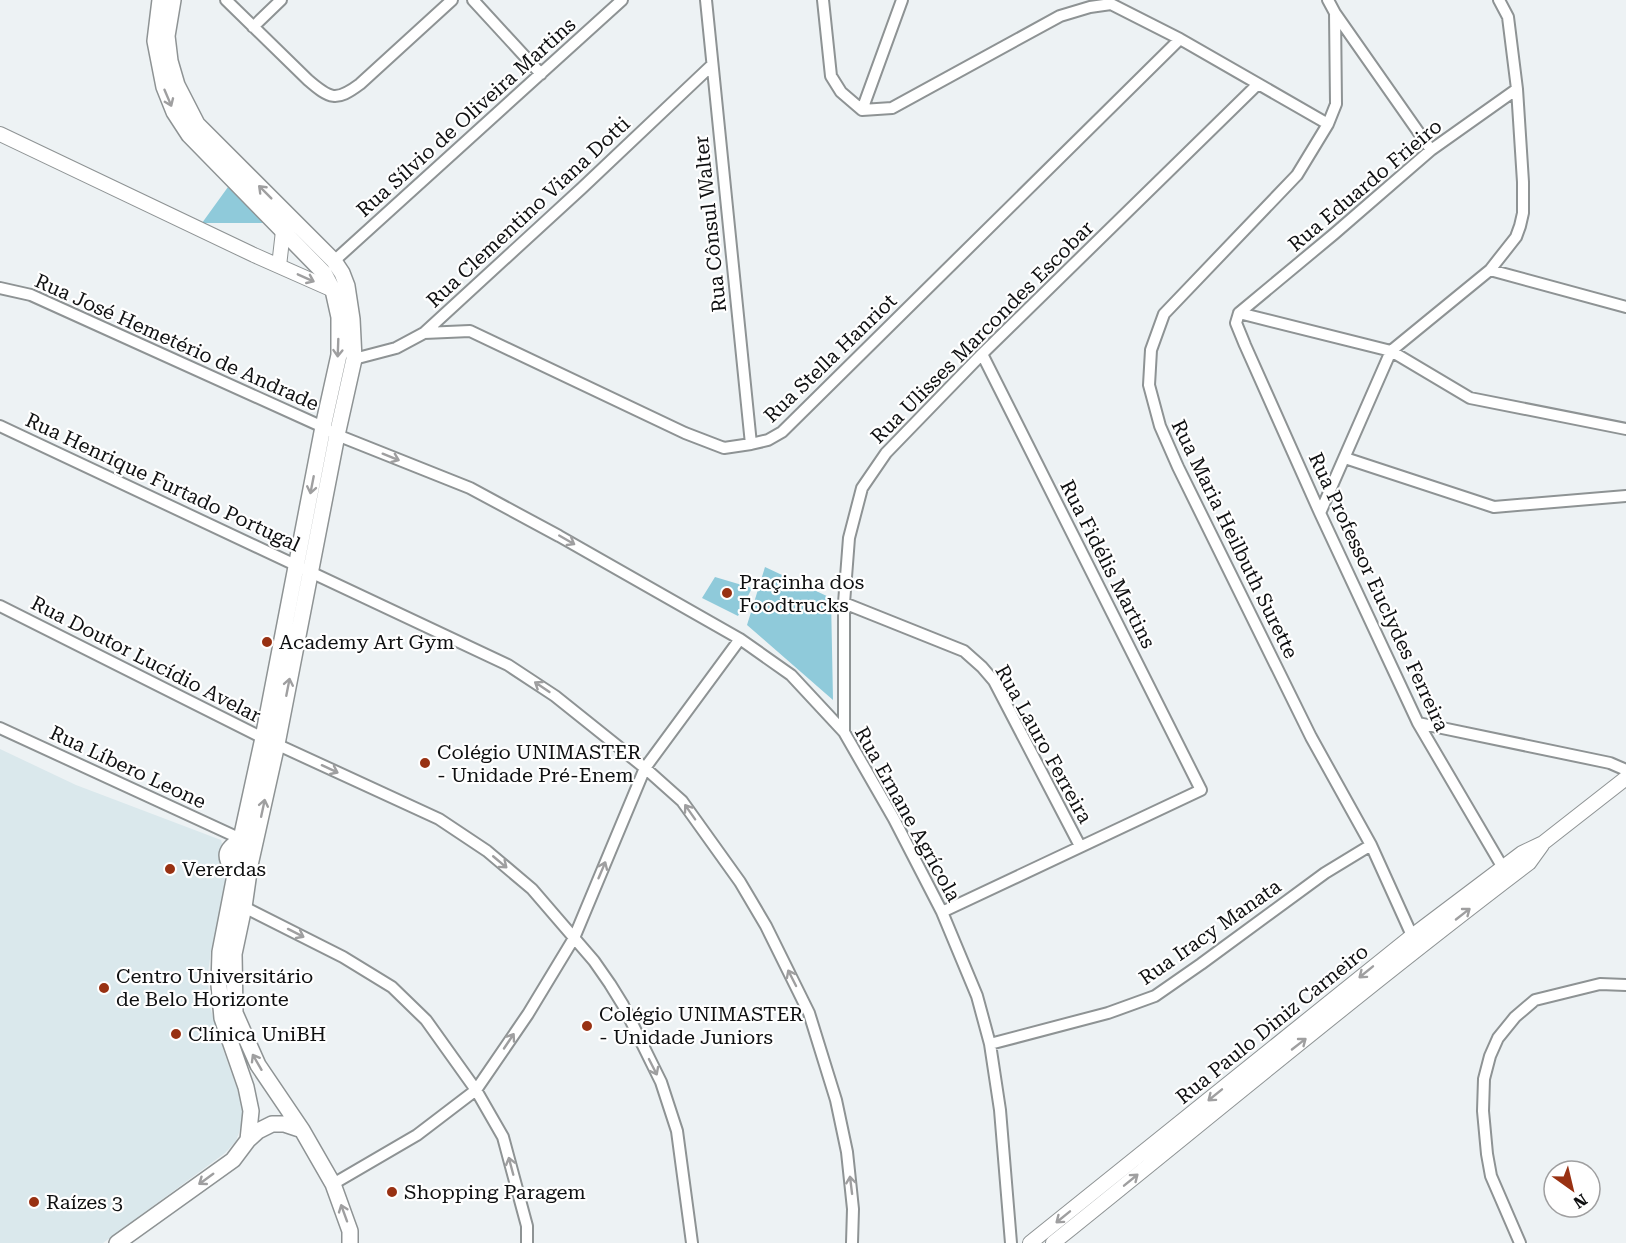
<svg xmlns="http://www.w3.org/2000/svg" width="1626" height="1243" font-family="'Roboto Serif',serif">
<rect width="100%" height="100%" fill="#edf2f4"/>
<path fill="#dae8ec" d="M0 749 76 785 221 840 230 874 211 951 208 973 209 1004 223 1049 244 1108 243 1121 236 1141 225 1153 103 1243H0Z"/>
<path fill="#8fcada" d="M228 187 264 223H202Z
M765 567 831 598 833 700 747 625Z
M715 577 752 588 738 616 702 598Z"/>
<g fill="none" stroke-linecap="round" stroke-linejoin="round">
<defs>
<path id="minor" d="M226 0 308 80C330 99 336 102 360 84L452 0
M473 0 541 74
M706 0 751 444
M823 0 831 76 841 92 862 110 892 108 1060 16 1090 7 1111 4 1180 39 1328 124
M1328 0 1335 13 1336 104 1328 124 1297 175 1164 314 1151 350 1149 385 1160 426 1178 467 1311 737 1371 845 1414 940
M1335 13 1431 150
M253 27 281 0
M862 110 902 0
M334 261 622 0
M1490 270 1626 307
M0 288 31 295 323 427 337 435 470 488 559 536 740 639 791 675 844 732 894 819 942 912 977 996 990 1044 1000 1110 1011 1243
M1239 313 1236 323 1245 345 1320 513 1418 723 1506 873
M1239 313 1391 351 1470 398 1626 429
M1239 313 1334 234 1431 150 1517 89
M424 333 470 331 685 433 724 448 751 444 768 440 782 432 1180 39
M354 359 396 348 424 333 582 188 712 65
M0 426 508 665 555 696 645 768 682 801 740 882 766 926 809 1013 836 1100 847 1152 853 1209 852 1243
M1345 458 1494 507 1626 496
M1320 513 1391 351 1490 270 1516 237 1520 226 1523 213V182L1517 89 1508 17 1499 0
M844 603 964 651 982 667 994 681 1080 846
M0 606 263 738 439 819 487 851 532 889 594 961 610 984 623 1005 661 1082 677 1131 692 1243
M1418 723 1610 763 1626 770
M0 728 241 839
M844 732V603L849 538 862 488 886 453 982 354 1258 84
M244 907 343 957 392 987 426 1020 476 1090 503 1137 527 1226V1243
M942 912 1201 790 982 354
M990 1044 1108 1013 1155 996 1201 964 1325 873 1371 845
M333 1184 417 1135 476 1090 528 1014 574 938 645 768 740 639
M1520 1243 1491 1176 1487 1154 1483 1111 1484 1079 1490 1056 1498 1038 1515 1017 1535 1000 1600 984 1626 985"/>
<path id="tertiary" d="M0 134 254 255 333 290
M279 266 283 231
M1030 1243 1412 936 1522 853 1543 843 1626 778
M1053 1243C1211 1116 1367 986 1529 863L1542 845"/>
<path id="secondary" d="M160 0 155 41 164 87 174 112 189 135 324 273 333 290 339 317V355L323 427 263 738 241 839 235 875 220 952 219 985 222 1018 246 1087 251 1111 248 1140
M173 0 167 36 170 61 177 85 197 124 334 261 342 273 347 286 352 319 354 359 337 435 277 744 250 865 244 907 234 954 235 1013 258 1065 302 1130 333 1184 350 1231V1243
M235 875C225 855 222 853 241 839
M117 1243 233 1160 248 1140 258 1131 272 1124H284L302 1130"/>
</defs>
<use href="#minor" stroke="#8e9394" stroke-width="14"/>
<use href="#tertiary" stroke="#8e9394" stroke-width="16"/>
<use href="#secondary" stroke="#8e9394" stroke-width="18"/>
<use href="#minor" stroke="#fff" stroke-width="10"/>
<use href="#tertiary" stroke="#fff" stroke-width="14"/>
<use href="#secondary" stroke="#fff" stroke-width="15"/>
</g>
<defs><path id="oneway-shaft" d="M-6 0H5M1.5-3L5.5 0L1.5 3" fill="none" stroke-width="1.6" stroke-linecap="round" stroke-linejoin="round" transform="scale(1.5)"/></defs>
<g stroke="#9f9fa0">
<use href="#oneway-shaft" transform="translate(168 98) rotate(67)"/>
<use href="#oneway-shaft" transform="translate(265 192) rotate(-135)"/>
<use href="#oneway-shaft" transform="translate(306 278) rotate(24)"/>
<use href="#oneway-shaft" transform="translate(338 348) rotate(92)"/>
<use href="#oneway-shaft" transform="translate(391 457) rotate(22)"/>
<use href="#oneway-shaft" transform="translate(312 485) rotate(101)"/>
<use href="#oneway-shaft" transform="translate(567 540) rotate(30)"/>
<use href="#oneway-shaft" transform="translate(288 687) rotate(-79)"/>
<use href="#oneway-shaft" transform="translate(542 687) rotate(-146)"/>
<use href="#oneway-shaft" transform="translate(330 769) rotate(25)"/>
<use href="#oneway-shaft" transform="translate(263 808) rotate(-78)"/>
<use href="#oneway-shaft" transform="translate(690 812) rotate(-125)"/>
<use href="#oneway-shaft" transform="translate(500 862) rotate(40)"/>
<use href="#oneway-shaft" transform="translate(602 870) rotate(-67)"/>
<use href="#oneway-shaft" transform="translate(1463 914) rotate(-38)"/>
<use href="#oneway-shaft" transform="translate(296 933) rotate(27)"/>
<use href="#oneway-shaft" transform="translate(1366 972) rotate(141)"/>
<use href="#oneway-shaft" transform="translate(792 978) rotate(-117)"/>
<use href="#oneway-shaft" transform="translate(509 1041) rotate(-56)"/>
<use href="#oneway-shaft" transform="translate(1299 1044) rotate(-38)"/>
<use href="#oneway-shaft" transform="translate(257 1062) rotate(-120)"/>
<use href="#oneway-shaft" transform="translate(653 1067) rotate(63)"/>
<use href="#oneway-shaft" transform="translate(1215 1095) rotate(141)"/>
<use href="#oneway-shaft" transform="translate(511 1166) rotate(-105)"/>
<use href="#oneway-shaft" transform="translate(206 1179) rotate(144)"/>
<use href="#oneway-shaft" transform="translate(1131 1180) rotate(-39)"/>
<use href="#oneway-shaft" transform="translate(851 1185) rotate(-97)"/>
<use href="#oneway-shaft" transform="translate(344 1213) rotate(-110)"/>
<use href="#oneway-shaft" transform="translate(1063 1217) rotate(141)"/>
</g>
<g fill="#983112" stroke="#fff" stroke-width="2">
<circle cx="727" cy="593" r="6"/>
<circle cx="267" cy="642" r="6"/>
<circle cx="425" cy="763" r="6"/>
<circle cx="170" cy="869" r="6"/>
<circle cx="104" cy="988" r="6"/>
<circle cx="587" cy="1026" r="6"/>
<circle cx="176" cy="1034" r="6"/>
<circle cx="392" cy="1192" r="6"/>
<circle cx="34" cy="1202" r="6"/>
</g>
<g text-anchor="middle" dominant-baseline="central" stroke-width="4.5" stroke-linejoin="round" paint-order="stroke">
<g font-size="20" fill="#0f1011" stroke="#fff">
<text transform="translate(466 117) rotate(-42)">Rua Sílvio de Oliveira Martins</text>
<text transform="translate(1365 185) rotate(-40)">Rua Eduardo Frieiro</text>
<text transform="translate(528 212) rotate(-43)">Rua Clementino Viana Dotti</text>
<text transform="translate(710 224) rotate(-96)">Rua Cônsul Walter</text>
<text transform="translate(982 332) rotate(-45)">Rua Ulisses Marcondes Escobar</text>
<text transform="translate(177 342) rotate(24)">Rua José Hemetério de Andrade</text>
<text transform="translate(830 358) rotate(-44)">Rua Stella Hanriot</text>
<text transform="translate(163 482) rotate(25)">Rua Henrique Furtado Portugal</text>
<text transform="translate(1235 539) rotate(64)">Rua Maria Heilbuth Surette</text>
<text transform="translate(1108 564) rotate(63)">Rua Fidélis Martins</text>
<text transform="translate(1379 592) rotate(65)">Rua Professor Euclydes Ferreira</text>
<text transform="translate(146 659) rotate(27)">Rua Doutor Lucídio Avelar</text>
<text transform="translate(1044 744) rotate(61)">Rua Lauro Ferreira</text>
<text transform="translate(128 767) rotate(25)">Rua Líbero Leone</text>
<text transform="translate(908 814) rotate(61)">Rua Ernane Agrícola</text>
<text transform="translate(1210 932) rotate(-35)">Rua Iracy Manata</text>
<text transform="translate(1272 1024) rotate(-39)">Rua Paulo Diniz Carneiro</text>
</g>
<g font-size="20" fill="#0f1011" stroke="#fff" text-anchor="start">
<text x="739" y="582">Praçinha dos<tspan x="739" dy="23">Foodtrucks</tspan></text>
<text x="279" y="642">Academy Art Gym</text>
<text x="437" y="752">Colégio UNIMASTER<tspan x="437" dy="23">- Unidade Pré-Enem</tspan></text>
<text x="182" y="869">Vererdas</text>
<text x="116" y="976">Centro Universitário<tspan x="116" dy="23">de Belo Horizonte</tspan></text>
<text x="599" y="1014">Colégio UNIMASTER<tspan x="599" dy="23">- Unidade Juniors</tspan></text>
<text x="188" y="1034">Clínica UniBH</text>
<text x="404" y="1192">Shopping Paragem</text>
<text x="46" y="1202">Raízes 3</text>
</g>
</g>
<g transform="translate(1572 1189) rotate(146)"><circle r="28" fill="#ffffff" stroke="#9f9fa0" stroke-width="1.5"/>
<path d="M0-4.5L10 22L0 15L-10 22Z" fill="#983112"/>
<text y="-9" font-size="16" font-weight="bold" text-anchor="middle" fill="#0f1011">N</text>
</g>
</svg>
